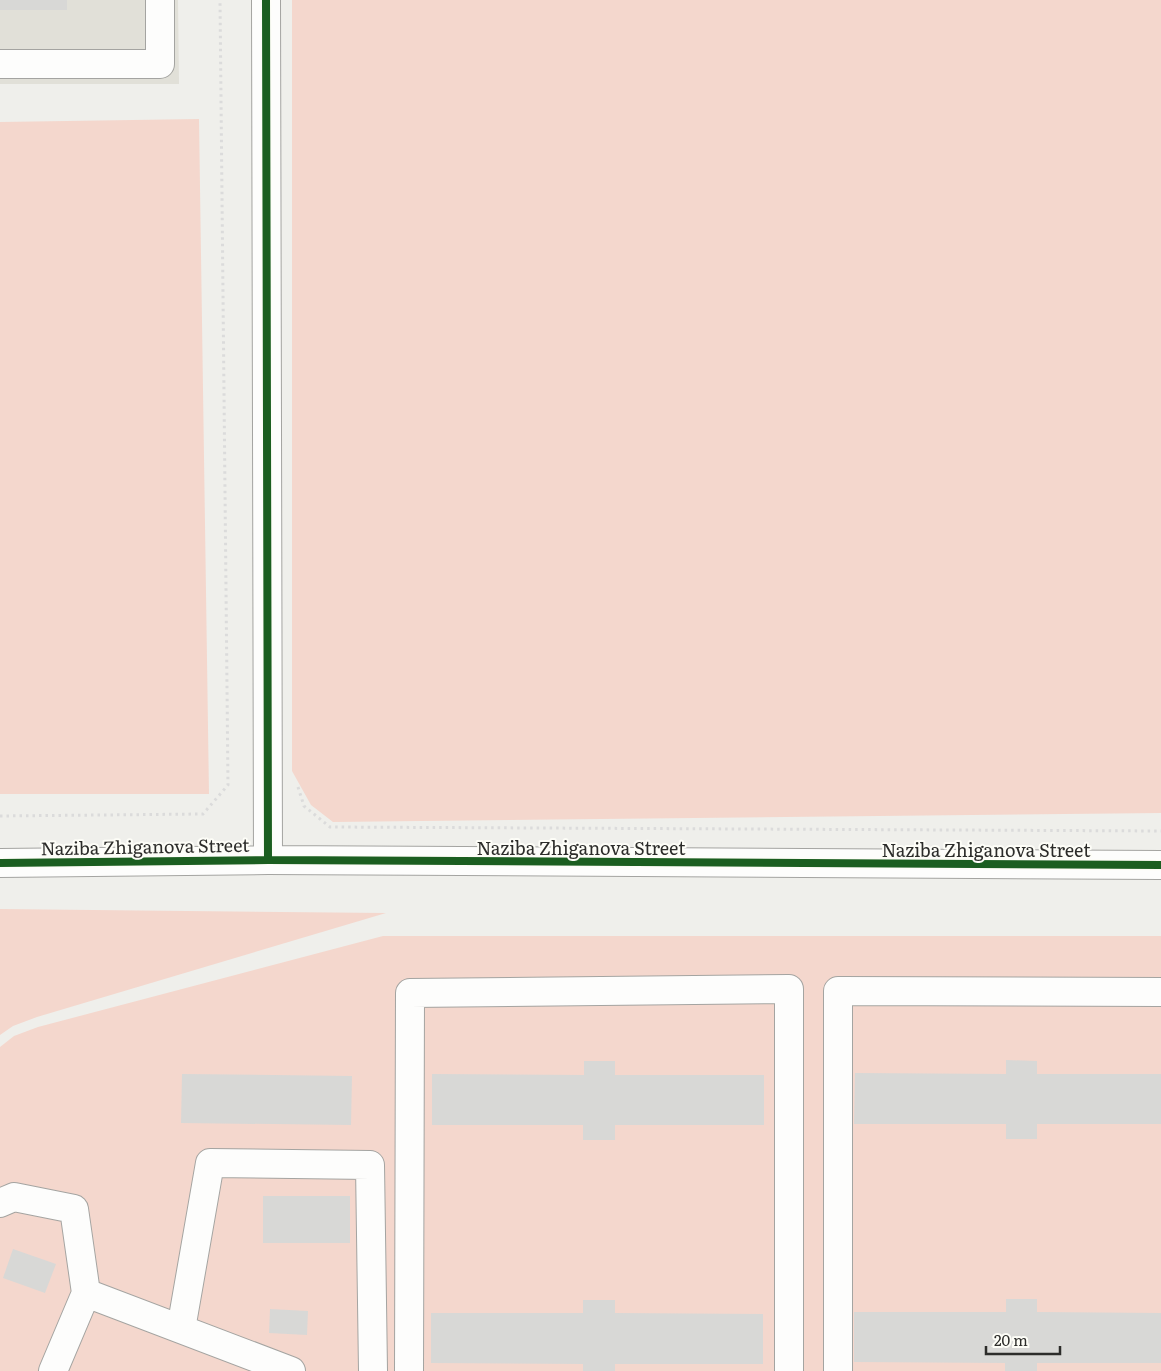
<svg xmlns="http://www.w3.org/2000/svg" width="1161" height="1371" font-family="Literata,serif">
<rect width="100%" height="100%" fill="#efefeb"/>
<path fill="#e1e0d8" d="M0 0H178L179 84H0Z"/>
<path fill="#f4d7cd" d="M292 0H1161V813L333 822 311 805 292 771Z
M199 119 209 794H0V122Z
M0 909 386 913 37 1017 13 1026 0 1035Z
M383 936H1161V1371H0V1047L14 1036 38 1027Z"/>
<path fill="#d8d8d6" d="M0 0H67V10H0Z
M1006 1060 1037 1061V1074H1161V1124H1037V1139H1006V1124H854L855 1073 1006 1074Z
M584 1061H615V1075H764V1125H615V1140H583V1125H432V1074L584 1075Z
M182 1074 352 1076 351 1125 181 1123Z
M263 1196H350V1243H263Z
M13 1249 56 1264 45 1293 3 1278Z
M1006 1299H1037V1312L1161 1313V1363H1037V1371H1005V1363L854 1362V1312H1006Z
M583 1300H615V1313L763 1314V1364H615V1371H583V1364L431 1363V1313H583Z
M270 1309 308 1311 307 1335 269 1333Z"/>
<g fill="none" stroke-linecap="round" stroke-linejoin="round">
<defs>
<path id="minor" d="M266 0 268 860
M0 64H160V0
M0 863 268 860 1161 865
M0 1203 14 1197 74 1209 86 1293 291 1371
M181 1329 210 1163 370 1165 373 1371
M53 1371 86 1293
M409 1371 410 993 789 989V1371
M838 1371V991L1161 992"/>
</defs>
<use href="#minor" stroke="#a4a4a1" stroke-width="30"/>
<path stroke="#dbdbdb" stroke-width="3" stroke-dasharray="2.5 4" stroke-linecap="butt" d="M298 787 304 806 330 827 1161 831
M0 816 203 814 228 785 220 0"/>
<use href="#minor" stroke="#fdfdfc" stroke-width="28"/>
<defs>
<path id="cycleway" d="M266 0 268 860
M0 863 268 860 1161 865"/>
</defs>
<use href="#cycleway" stroke="#fdfdf7" stroke-width="11"/>
<use href="#cycleway" stroke="#1b5e20" stroke-width="8"/>
</g>
<g text-anchor="middle" dominant-baseline="central" stroke-width="4" stroke-linejoin="round" paint-order="stroke">
<g font-size="18" fill="#2c2c2a" stroke="#fdfdf7">
<text transform="translate(145 846) rotate(-1)">Naziba Zhiganova Street</text>
<text x="581" y="847">Naziba Zhiganova Street</text>
<text x="986" y="849">Naziba Zhiganova Street</text>
</g>
</g>
<path d="M986 1346v8h74v-8" fill="none" stroke="#2c2c2a" stroke-width="2.5"/>
<text x="994" y="1346" font-size="15" fill="#2c2c2a" stroke="#fdfdf7" stroke-width="4" paint-order="stroke">20 m</text>
</svg>
